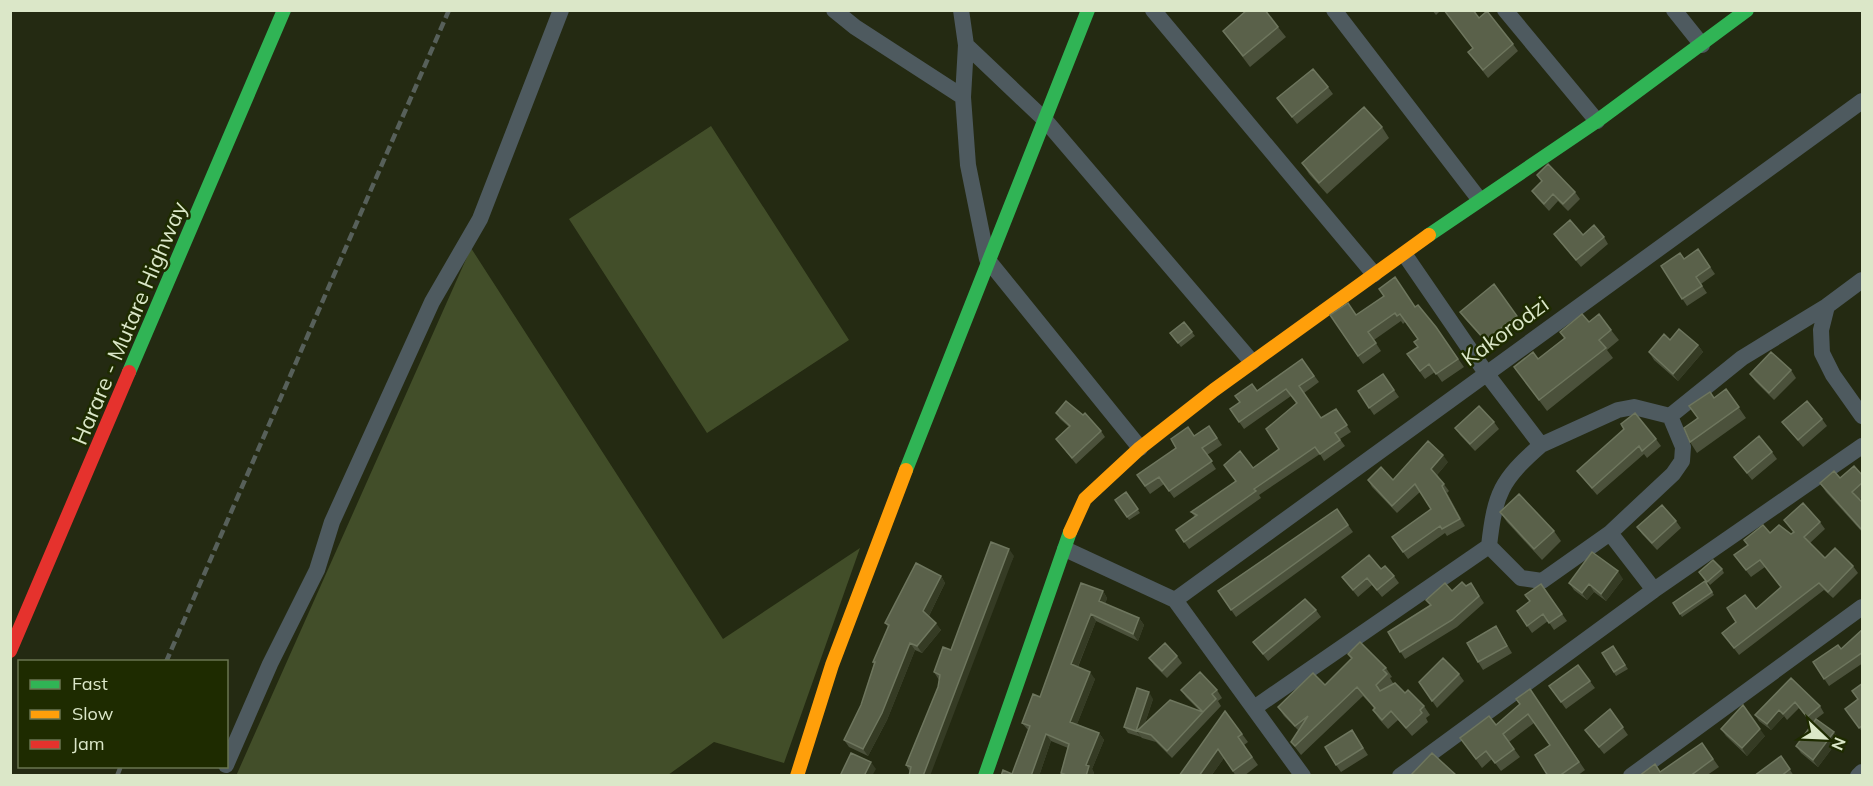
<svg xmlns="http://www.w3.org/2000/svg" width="1873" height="786" font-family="Mulish,sans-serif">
<rect width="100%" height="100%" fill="#242a12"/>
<path fill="#424e29" d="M711 126 849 340 707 433 569 219Z
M471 248 723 639 860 548 784 763 714 742 668 775 236 776Z"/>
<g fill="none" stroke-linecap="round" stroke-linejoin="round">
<path stroke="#4e5a5f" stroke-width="16" d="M834 10 855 27 963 97
M961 10 966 45 1045 120 1252 362
M1153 10 1374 274
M1334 10 1479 199
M1505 10 1597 121
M1674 10 1702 45
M966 45 963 97 968 165 987 259 1140 448
M1405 255 1486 373 1541 445 1618 410 1634 407 1670 416 1742 358 1827 306
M1862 280 1827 306 1821 330 1822 353 1833 375 1862 416
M1610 533 1654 590
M1489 546C1495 493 1501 480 1541 445
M1065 549 1175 600 1303 776
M1175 600 1862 101
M1254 708 1489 546 1521 578 1542 581 1610 533 1673 474 1682 461 1683 447 1670 416
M226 765 270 664 317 570 332 522 432 302 480 219 561 10
M1400 776 1654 590 1862 446
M1631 776 1862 607
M1858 776 1862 772"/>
<path stroke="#30b455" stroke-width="14" d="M1429 235 1597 121 1747 10
M129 372 284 10
M906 470 1088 10
M985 776 1070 532"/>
<path stroke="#ff9f0a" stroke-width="14" d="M1070 532 1085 499 1140 448 1214 390 1429 235
M797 776 832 665 906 470"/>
<path stroke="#e5322d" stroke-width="14" d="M10 651 129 372"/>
<path stroke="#57605a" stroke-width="4.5" stroke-dasharray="9 4.5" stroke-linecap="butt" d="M166 662 449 10
M117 776 121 766"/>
</g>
<path fill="#4b513b" d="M1432 10H1441L1436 15Z
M1479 18 1513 44 1518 51 1488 78 1468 52 1473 48Z
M1278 27 1286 37 1250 67 1223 31Z
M1328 87 1333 94 1297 124 1277 98Z
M1382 127 1389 138 1327 194 1309 174 1302 163Z
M1537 175 1575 192 1580 199 1568 211 1558 201 1549 211 1537 198 1532 191 1542 182Z
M1554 234 1604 237 1608 244 1581 267Z
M1698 249 1715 274 1701 284 1707 293 1687 306 1661 266 1684 259Z
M1494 284 1522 323 1490 347 1465 319 1460 312Z
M1415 307 1436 327 1464 367 1442 382 1435 372 1425 379 1407 354 1418 347V339L1405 322 1403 324 1401 321 1374 340 1381 351 1363 364 1330 315H1356Z
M1184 322 1195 336 1181 347 1170 333Z
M1589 322 1611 330 1619 340 1607 350 1613 358 1547 411 1514 367 1538 359 1564 338 1560 332Z
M1670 340 1698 345 1703 352 1678 381 1654 360 1649 352Z
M1302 359 1319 382 1304 393 1321 418 1336 409 1351 432 1340 439 1345 446 1324 461 1320 454 1259 495 1261 498 1189 549 1176 530 1195 517 1191 512 1236 481 1224 465 1253 468 1279 449 1296 403 1291 396 1244 429 1230 409Z
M1791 370 1796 378 1774 400 1755 381 1750 374Z
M1383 374 1399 397 1374 415 1358 391Z
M1726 389 1746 418 1697 453 1690 442 1698 418 1714 398Z
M1056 413 1083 415 1101 431 1105 437 1076 464 1056 439 1069 427 1060 419Z
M1822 419 1827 426 1803 447 1782 422Z
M1494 422 1499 429 1475 451 1460 435 1455 428Z
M1214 433 1222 445 1207 455 1216 469 1174 498 1164 484 1150 494 1137 475 1194 436Z
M1656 439 1661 446 1647 458 1644 454 1597 495 1577 471Z
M1772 452 1777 459 1752 480 1734 457Z
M1448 462 1437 475 1449 491 1447 493 1465 526 1447 536 1445 533 1408 559 1392 537 1431 509 1420 492 1397 513 1372 487 1368 480H1393Z
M1863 476V497L1859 500 1863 503V533L1826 492 1820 483 1840 478Z
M1126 492 1140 513 1129 520 1115 500Z
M1337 509 1353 532 1236 617 1218 591Z
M1500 512 1554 531 1561 541 1542 560 1507 522Z
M1784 520 1820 522 1825 529 1810 543 1825 558 1853 566 1858 573 1833 598 1824 590 1739 655 1722 633 1756 609 1781 587 1765 567 1751 577 1734 555 1791 534 1793 532Z
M1676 521 1681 528 1657 550 1642 534 1637 527Z
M1014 556 910 772 906 765 938 687 939 680 934 672 951 650Z
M1722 569 1724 573 1710 585 1699 572Z
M941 576 945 583 929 616 941 630 922 653 915 650 887 720 868 756 849 747 844 740 861 705 874 664 873 662 888 627 885 623Z
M1394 576 1399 583 1382 597 1372 585 1358 597 1342 577Z
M1623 579 1606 601 1594 592 1587 600 1574 590 1569 583Z
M1705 581 1714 595 1682 617 1673 603Z
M1471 583 1484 603 1457 627 1405 659 1388 632 1430 605 1426 600 1466 586Z
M1541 584 1567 621 1554 630 1548 621 1532 633 1517 611 1530 601Z
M1103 591 1107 598 1105 604 1139 618 1144 625 1138 641 1096 621 1078 667 1095 679 1077 724 1099 733 1104 740 1092 769 1094 773 1093 776H1062L1061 773 1068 748 1051 741 1039 776H1001L1012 774 1028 730 1022 723 1040 697Z
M1316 610 1321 617 1268 661 1253 642Z
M1496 626 1512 653 1483 670 1478 662Z
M1863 629V663L1829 686 1813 662 1841 649Z
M1613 646 1628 669 1616 676 1602 653Z
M1348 654 1386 668 1392 677 1390 678 1393 683 1405 693 1424 706 1430 715 1426 718 1428 722 1412 736 1398 720 1388 729 1379 719 1373 710 1374 708 1363 696 1301 755 1291 742 1299 731 1284 716 1278 707 1325 685 1351 659Z
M1177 656 1182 663 1167 678 1154 665 1149 658Z
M1578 665 1595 688 1566 709 1549 686Z
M1459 674 1464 681 1437 708 1419 682Z
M1791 678 1820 706 1824 713 1816 719 1839 739 1818 767 1801 753 1796 746 1816 719 1811 723 1799 708 1787 720 1784 716 1771 730 1759 721 1755 715Z
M1863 683V733L1845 709 1858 699Z
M1530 689 1585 770 1577 776H1548L1550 745 1534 723 1509 742 1520 757 1501 771 1492 759 1482 768 1460 738 1496 725 1520 704Z
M1181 690H1217L1222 698 1218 701 1221 706 1172 758 1156 742 1142 738 1141 737 1128 733 1124 727 1153 699 1145 723 1200 711 1186 697Z
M1610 709 1628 735 1604 754 1585 730Z
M1225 711 1248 742 1244 745 1258 765 1244 776H1236L1224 758 1211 776H1179Z
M1721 729 1765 736 1747 756 1726 736Z
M1352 730 1368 755 1341 772 1336 765Z
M1702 743 1719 767 1706 776H1639L1660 772Z
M1781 756 1794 776H1754Z"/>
<path fill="#353b24" d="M1698 345 1703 352 1678 381 1673 374Z
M1443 455 1448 462 1436 476 1431 469Z
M1442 486 1447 493 1465 526 1460 519Z
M1009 549 1014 556 930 776H923Z
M1618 571 1623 579 1606 601 1601 594Z
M941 576 945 583 928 618 923 611Z
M1589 584 1594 592 1587 600 1582 593Z
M1103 591 1107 598 1104 608 1099 601Z
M1091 614 1096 621 1076 671 1071 664Z
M1139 618 1144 625 1138 641 1133 634Z
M936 623 941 630 922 653 917 646Z
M910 643 915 650 887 720 868 756 863 749Z
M1090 672 1095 679 1075 729 1070 722Z
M1149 692 1153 699 1142 732 1137 731 1141 737 1136 731Z
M1779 710 1784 716 1771 730 1767 724Z
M1760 729 1765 736 1747 756 1742 748Z
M1834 732 1839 739 1818 767 1813 760Z
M1099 733 1104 740 1092 769 1094 773 1093 776H1086V765Z
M1046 734 1051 741 1039 776H1031Z
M1218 749 1224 758 1211 776H1199Z
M871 762 876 769 872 776H864Z"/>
<path fill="#5a614a" stroke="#6e765e" stroke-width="1.5" d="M1247 10H1265L1278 27 1243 56 1223 31Z
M1444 10H1473L1479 18 1487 11 1513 44 1483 70 1468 52 1473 48Z
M1313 69 1328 87 1292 117 1277 98Z
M1364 107 1382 127 1319 183 1302 163Z
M1548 164 1575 192 1563 204 1553 194 1544 204 1532 191 1542 181 1537 175Z
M1570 220 1583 235 1594 225 1604 237 1576 260 1554 234Z
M1698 249 1710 267 1696 277 1702 286 1682 299 1661 266 1680 253 1684 259Z
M1395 277 1415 307 1418 305 1436 327 1458 359 1436 374 1429 364 1420 371 1407 354 1418 347 1414 342 1418 339 1400 314 1397 316 1395 313 1368 332 1376 343 1358 356 1330 315 1348 303 1356 315 1384 296 1379 289Z
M1494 284 1517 316 1485 340 1460 312Z
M1582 314 1589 322 1599 314 1611 330 1599 340 1606 348 1539 400 1514 367 1533 352 1538 359 1565 338 1560 332Z
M1184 322 1192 332 1178 343 1170 333Z
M1679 329 1698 345 1673 374 1649 352 1664 334 1670 340Z
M1771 352 1791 370 1769 393 1750 374Z
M1302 359 1314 376 1299 386 1321 418 1336 409 1347 425 1335 433 1340 440 1320 454 1315 447 1254 489 1256 491 1184 542 1176 530 1197 515 1191 512 1236 481 1224 465 1240 451 1253 468 1279 449 1266 429 1297 403 1286 389 1239 422 1230 409 1240 402 1235 396 1252 384 1257 391Z
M1383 374 1394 390 1369 408 1358 391Z
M1726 389 1739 407 1690 442 1684 428 1698 418 1689 406 1710 392 1714 398Z
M1066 401 1083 415 1085 413 1101 431 1072 458 1056 439 1070 426 1056 413Z
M1807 401 1822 419 1798 440 1782 422Z
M1479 406 1494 422 1470 444 1455 428Z
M1635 413 1656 439 1642 451 1639 446 1592 488 1577 471 1624 429 1621 424Z
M1209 426 1217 438 1202 448 1212 461 1169 491 1159 477 1145 486 1137 475 1176 448 1171 439 1188 427 1194 436Z
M1759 436 1772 452 1747 473 1734 457Z
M1428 441 1443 455 1431 469 1444 484 1442 486 1460 519 1442 529 1440 526 1403 552 1392 537 1431 509 1415 484 1392 506 1368 480 1381 467 1393 480Z
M1854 466 1863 476V482L1852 492 1863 503V531L1820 483 1834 471 1840 478Z
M1126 492 1138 509 1127 517 1115 500Z
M1519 494 1554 531 1534 549 1500 512Z
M1803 503 1820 522 1804 537 1825 558 1835 548 1853 566 1828 592 1819 583 1734 648 1722 633 1736 622 1727 608 1745 595 1756 609 1781 587 1760 560 1746 570 1734 555 1748 545 1744 540 1763 525 1770 533 1779 525 1791 534 1794 532 1784 520Z
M1662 505 1676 521 1652 543 1637 527Z
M1337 509 1348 525 1231 610 1218 591Z
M991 542 1009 549 923 776H909L911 767 906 765 938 687 940 675 934 672 943 647 951 650Z
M1592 552 1618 571 1601 594 1589 584 1582 593 1569 583Z
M1369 555 1381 569 1385 566 1394 576 1377 590 1367 578 1353 590 1342 577Z
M1713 560 1722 569 1707 582 1699 572Z
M916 563 941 576 923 611 936 623 917 646 910 643 882 713 863 749 844 740 861 705 875 662H873L889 625 885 623Z
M1705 581 1712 592 1680 614 1673 603Z
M1462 582 1466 586 1471 583 1479 596 1452 620 1400 652 1388 632 1431 605 1426 600 1445 583 1452 591Z
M1081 583 1103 591 1099 601 1139 618 1133 634 1091 614 1071 664 1090 672 1070 722 1099 733 1086 765 1089 766 1086 776H1069L1061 773 1069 744 1046 734 1031 776H1001L1003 770 1012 774 1030 726 1022 723 1033 694 1040 697Z
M1541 584 1562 614 1549 623 1543 614 1527 626 1517 611 1530 601 1525 595Z
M1305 599 1316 610 1263 654 1253 642Z
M1496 626 1507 646 1478 662 1467 643Z
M1863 629V652L1824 679 1813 662 1838 645 1841 649Z
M1360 642 1386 668 1383 670 1387 674 1376 685 1380 691 1395 683 1405 693 1408 690 1424 706 1420 710 1422 713 1406 728 1391 711 1382 720 1373 710 1375 708 1357 687 1295 746 1291 742 1308 716 1295 726 1278 707 1313 673 1325 685 1352 658 1348 654Z
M1165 643 1177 656 1162 671 1149 658Z
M1613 646 1625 665 1614 672 1602 653Z
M1443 658 1459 674 1432 701 1419 682Z
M1578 665 1590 681 1561 702 1549 686Z
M1200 672 1217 690 1212 694 1216 699 1203 712 1181 690Z
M1791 678 1820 706 1807 717 1795 702 1783 714 1779 710 1767 724 1755 715Z
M1863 683V725L1859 728 1845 709 1858 699 1852 691Z
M1137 688 1149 692 1136 731 1124 727Z
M1530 689 1579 762 1559 776H1548L1535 755 1550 745 1528 714 1503 734 1514 749 1495 763 1486 751 1476 759 1460 738 1489 716 1496 725 1520 704 1516 699Z
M1170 700 1203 712 1167 751 1151 735 1137 731Z
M1743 705 1760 729 1742 748 1721 729Z
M1610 709 1623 727 1599 747 1585 730Z
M1225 711 1242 734 1238 737 1252 757 1233 771 1218 749 1199 776H1179Z
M1816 719 1834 732 1813 760 1796 746Z
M1352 730 1363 748 1336 765 1325 747Z
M1702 743 1713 759 1690 776H1639L1655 764 1660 772Z
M851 753 871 762 864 776H840Z
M1432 753 1456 775 1455 776H1410Z
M1781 756 1790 769 1781 776H1754Z"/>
<g text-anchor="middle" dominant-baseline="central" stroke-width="5" stroke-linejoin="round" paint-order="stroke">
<g font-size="22" fill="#dbe7c8" stroke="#1e2b00">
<text transform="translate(129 323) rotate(-67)">Harare - Mutare Highway</text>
<text transform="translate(1505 331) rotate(-36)">Kakorodzi</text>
</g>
</g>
<rect width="1873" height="786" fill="none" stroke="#dbe7c8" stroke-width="24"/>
<rect x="18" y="660" width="210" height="108" fill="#1e2b00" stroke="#6a7650" stroke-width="1.5"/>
<rect x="30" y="680" width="30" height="9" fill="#30b455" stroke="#6a7650" stroke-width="1.5"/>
<text x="72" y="690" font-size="18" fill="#dbe7c8">Fast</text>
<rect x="30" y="710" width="30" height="9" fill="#ff9f0a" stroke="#6a7650" stroke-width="1.5"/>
<text x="72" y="720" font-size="18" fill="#dbe7c8">Slow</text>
<rect x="30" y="740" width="30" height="9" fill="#e5322d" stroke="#6a7650" stroke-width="1.5"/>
<text x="72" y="750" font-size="18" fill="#dbe7c8">Jam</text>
<g transform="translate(1825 738) rotate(113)" stroke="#1e2b00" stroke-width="4.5" paint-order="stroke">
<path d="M0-4.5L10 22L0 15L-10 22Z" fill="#dbe7c8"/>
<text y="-9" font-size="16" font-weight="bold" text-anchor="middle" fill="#dbe7c8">N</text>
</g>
</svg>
